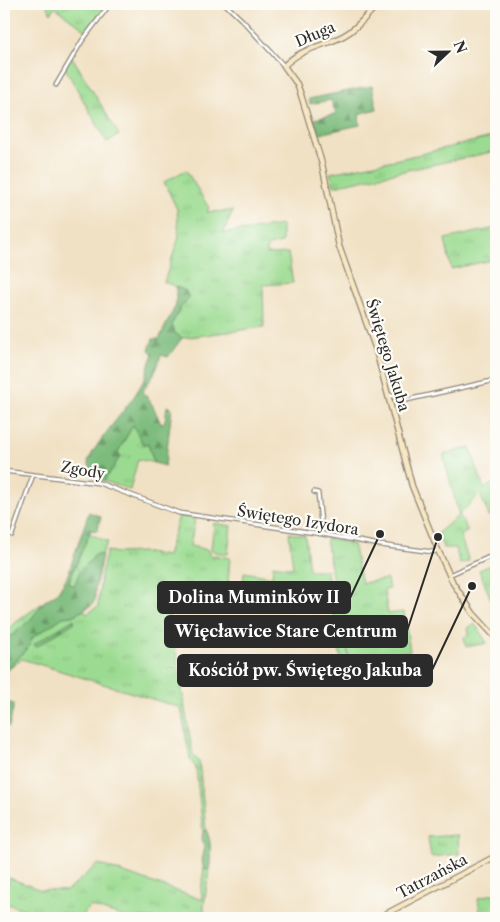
<svg xmlns="http://www.w3.org/2000/svg" width="500" height="922" font-family="'Libre Caslon Text',serif">
<defs>
<pattern id="grass-tufts" width="24" height="20" patternUnits="userSpaceOnUse" patternTransform="scale(1.25)"><rect width="24" height="20" fill="#9bdb91"/><path d="M3 7l-1-3M5 7V3M7 7l1-3M15 17l-1-3M17 17v-4M19 17l1-3" fill="none" stroke="#86bc7d"/></pattern>
<pattern id="forest-firs" width="22" height="20" patternUnits="userSpaceOnUse" patternTransform="scale(1.25)"><rect width="22" height="20" fill="#7cbb7b"/><path d="M5 1l3.5 6h-7zM16 11l3.5 6h-7z" fill="#669865"/></pattern>
</defs>
<rect width="100%" height="100%" fill="#fdfcf7"/>
<filter id="ink" filterUnits="userSpaceOnUse"><feTurbulence type="fractalNoise" baseFrequency=".02" numOctaves="2"/><feDisplacementMap in="SourceGraphic" scale="10" xChannelSelector="R" yChannelSelector="G"/><feConvolveMatrix kernelMatrix="1 2 1 2 8 2 1 2 1" color-interpolation-filters="sRGB"/></filter>
<filter id="wash" filterUnits="userSpaceOnUse"><feTurbulence type="fractalNoise" baseFrequency=".0096" numOctaves="4" result="noise"/><feDisplacementMap in="SourceGraphic" scale="20" xChannelSelector="R" yChannelSelector="G"/><feGaussianBlur stdDeviation="1.12" result="paint"/><feColorMatrix in="noise" values="0 0 0 0 0 0 0 0 0 0 0 0 0 0 0 0 0 1.4 0 .05"/><feComposite in="paint" operator="in"/></filter>
<g filter="url(#wash)">
<rect width="100%" height="100%" fill="#f1e1c4"/>
<path fill="url(#grass-tufts)" stroke="#63835e" d="M46 4H106L107 5 87 32 55 7 51 13Z
M71 55 119 135 107 142 65 68Z
M496 136V151L334 186 330 173 399 159Z
M186 170 209 208 207 212 233 211 223 233 282 225V243L267 246V254L288 253 293 283 263 285 264 327 182 338 175 333 172 324 180 308 186 291 164 282 179 237 177 209 164 182Z
M496 228V259L451 269 445 239Z
M496 275V318H494L490 289H494L493 276Z
M133 425 143 444 148 443 154 463 138 459 130 490 104 481 120 457 118 452Z
M470 447 484 489 496 481V516L495 514 489 516 480 494 459 515 468 531 460 536 469 561 460 564 455 548H443L438 533 459 515 443 455Z
M179 516 195 519 190 546 208 550 211 557 215 555 230 558 228 582 243 583 244 572 272 577 273 565 293 568 289 533 305 535 309 570H327L329 586H334L326 538 353 544 362 583 387 579 389 589 384 590 388 614 404 612 405 619 385 622 386 631 346 637 349 659 341 660 329 587H321V583L197 598 169 593V615L175 646 187 721 193 756 199 761 206 830 203 832 196 768 190 759 181 708 22 659 9 669 30 645 32 638 63 617 73 616 84 610 87 614 98 606 101 574 107 551 118 553 141 552 167 556Z
M214 523 231 526 228 554 215 552 211 549Z
M89 533 108 542 101 555 96 554 74 586 68 584Z
M496 563V600L492 602 479 570Z
M45 601C40 607 36 615 30 620 21 629 10 635 4 645V635L15 623Z
M475 624 487 643 466 647 464 637 469 635 468 627Z
M458 835 459 854 431 857 428 837Z
M98 864 203 900 201 891 204 869 209 870 204 906V918H127L90 906 81 918 59 912 56 918H52L4 903V876L41 890 67 891Z
M496 893V918H481L478 898Z"/>
<path fill="url(#forest-firs)" stroke="#547353" d="M372 86 377 109 359 114 360 125 319 134 314 119 336 114 331 100 310 104 309 99Z
M176 287 186 291 189 298 180 308 172 324 175 333 182 338 168 357 161 355 155 372 143 391 153 406 161 424 165 421 167 406 172 408 165 466 154 463 148 444H143L133 425 118 452 120 457 104 481 94 479 88 461C103 431 129 409 144 380 148 372 149 362 153 354L149 350 153 339H159L176 305Z
M89 512 101 517 97 531 91 530 68 583 74 586 79 573 96 554 102 555 95 589V600L92 605 73 616 63 617 32 638 30 645 4 674V645L9 636 13 635 31 619 45 601 57 593 67 577Z
M74 619 75 622 36 647 34 644Z
M4 701 14 704 9 727 4 725Z
M206 830C212 840 211 859 209 870L204 869C200 857 204 858 204 849 203 842 201 839 203 832Z"/>
<path fill="#9bdb91" stroke="#63835e" d="M405 619 410 651 349 659 346 637 386 631 385 622Z"/>
</g>
<g filter="url(#ink)">
<g fill="none" stroke-linecap="round" stroke-linejoin="round">
<defs>
<path id="street" d="M225 4 243 21 284 66
M56 85 82 41 110 4
M388 394 402 401 496 380
M4 471 99 483 179 513 322 534 380 545 433 552 438 550
M314 492 318 493 322 534
M12 535 33 475
M449 575 496 554"/>
<path id="secondary" d="M378 4C367 15 357 29 343 36 322 47 301 48 284 66L297 84 301 95 322 164 339 246 376 350 412 486 438 550 453 583 473 613 496 638
M378 918 496 856"/>
</defs>
<use href="#street" stroke="#8e8678" stroke-width="5.5"/>
<use href="#secondary" stroke="#8e8678" stroke-width="7"/>
<use href="#street" stroke="#fff" stroke-width="3"/>
<use href="#secondary" stroke="#f8e7c3" stroke-width="4.5"/>
</g>
</g>
<g text-anchor="middle" dominant-baseline="central" stroke-width="4.5" stroke-linejoin="round" paint-order="stroke">
<g font-size="15" fill="#2b2b2b" stroke="#fdfcf7">
<text transform="translate(315 34) rotate(-23)">Długa</text>
<text transform="translate(388 355) rotate(73)">Świętego Jakuba</text>
<text transform="translate(83 470) rotate(10)">Zgody</text>
<text transform="translate(298 520) rotate(9)">Świętego Izydora</text>
<text transform="translate(432 876) rotate(-28)">Tatrzańska</text>
</g>
</g>
<path fill="none" stroke="#2b2b2b" stroke-width="2" d="M380 534L350 598M438 537L407 631M472 586L432 670"/>
<g fill="#2b2b2b" stroke="#fdfcf7" stroke-width="2">
<circle cx="380" cy="534" r="5"/>
<circle cx="438" cy="537" r="5"/>
<circle cx="472" cy="586" r="5"/>
</g>
<g fill="#2b2b2b" stroke="#2b2b2b" stroke-width="2">
<rect x="158" y="582" width="192" height="31" rx="5"/>
<rect x="165" y="616" width="242" height="31" rx="5"/>
<rect x="178" y="655" width="254" height="31" rx="5"/>
</g>
<g font-size="16" text-anchor="middle" font-weight="bold" fill="#fff">
<text x="254" y="603">Dolina Muminków II</text>
<text x="286" y="637">Więcławice Stare Centrum</text>
<text x="305" y="676">Kościół pw. Świętego Jakuba</text>
</g>
<rect width="500" height="922" fill="none" stroke="#fdfcf7" stroke-width="20"/>
<g transform="translate(448 52) rotate(68)" stroke="#fdfcf7" stroke-width="4" paint-order="stroke">
<path d="M0-4L9 19L0 12L-9 19Z" fill="#2b2b2b"/>
<text y="-8" font-size="14" font-weight="bold" text-anchor="middle" fill="#2b2b2b">N</text>
</g>
</svg>
